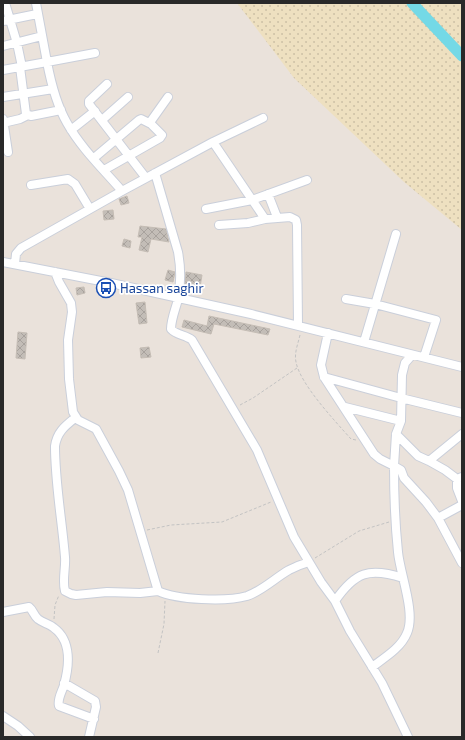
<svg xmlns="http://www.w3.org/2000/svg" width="465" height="740" font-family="'Exo 2',sans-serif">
<defs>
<pattern id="sand-dots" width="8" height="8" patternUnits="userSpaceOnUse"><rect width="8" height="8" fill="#eee0c0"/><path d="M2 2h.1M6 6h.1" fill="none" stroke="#ccc0a5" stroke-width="1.8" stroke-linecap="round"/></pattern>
<pattern id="building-cross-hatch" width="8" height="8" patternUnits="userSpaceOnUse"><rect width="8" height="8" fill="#c3bdb7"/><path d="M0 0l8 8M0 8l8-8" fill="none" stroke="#a8a29d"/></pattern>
</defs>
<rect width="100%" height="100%" fill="#eae2db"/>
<path fill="url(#sand-dots)" d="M237 3H462V230L404 182 294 78Z"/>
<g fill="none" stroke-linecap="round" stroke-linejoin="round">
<path stroke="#74d9e6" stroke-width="11" d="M412 3 462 56"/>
</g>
<path fill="url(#building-cross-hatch)" stroke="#c5bdb5" d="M127 196 129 203 121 205 119 199Z
M113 210 114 219 104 220 103 211Z
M140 226 166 229 169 242 151 239 148 252 139 250 142 237H138Z
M124 239 131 241 130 248 122 246Z
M168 270 175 272 173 282 165 280Z
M186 272 202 275 200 287 185 284Z
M84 287 85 293 77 295 76 288Z
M145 302 147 323 139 324 136 303Z
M209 316 270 329 268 335 214 324 211 334 182 327 184 320 207 326Z
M18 332 27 333 25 359 16 358Z
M149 347 151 357 141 358 140 348Z"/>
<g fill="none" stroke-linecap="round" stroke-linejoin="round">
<defs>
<path id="minor" d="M5 3 17 43 22 67
M36 3 47 62 95 53
M3 21 37 14
M3 46 42 36
M20 67 26 114 31 116 61 110
M3 70 47 62C51 83 56 104 67 123 81 148 103 169 122 191
M107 84 89 101V104L146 178
M3 97 53 89
M3 119 8 152
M102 120 128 97
M3 123 20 119 28 115
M71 130 95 111
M213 142 263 118
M94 158 139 120 141 119 151 124
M104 170 160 138 162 135 151 124V121L168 97
M155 173 178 252C181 268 181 283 178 299 176 308 171 319 171 329 176 335 186 335 192 340L257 450 294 537 321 582 335 601 350 631 382 683 408 737
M31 185 68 179 75 184 90 209
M268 194 277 217
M206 209 252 200 307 180
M219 225 248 223 265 219
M3 262 111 283 251 314 462 367
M15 264 16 254 21 248 122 191 213 142 265 219 290 217 296 220 297 225 298 325
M55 272 59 282 71 303 72 312 68 340 69 379 73 412 78 420 96 429 119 471 128 490 158 591C177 600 226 602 247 596 262 591 275 578 289 570 295 567 302 564 309 562
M346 299 375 304 436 320 424 357
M328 333 321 365 324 377 374 454 380 459 394 466C394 495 395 523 398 552 400 574 416 613 407 633 401 648 384 658 372 667
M364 342 396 234
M412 355 405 363 402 375 401 421 396 434 394 466 401 470 404 478 426 502 438 518 462 563
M324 377 401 398 462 413
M345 407 401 421
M75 418C65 426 57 432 55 446 55 483 62 520 65 557 66 567 62 581 65 591L71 594 76 595 107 592 140 593 158 591
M396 434 418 456 429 461 462 434
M429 461 445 470 457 479 462 477
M457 479V488L462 501
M438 518 462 505
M335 601C355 572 369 567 403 578
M3 612 29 607C33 610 34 616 38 619 43 623 50 624 54 628 72 641 69 667 64 685 62 692 57 699 59 706L94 719
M64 683 95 701 96 707 89 737
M3 716 18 726 30 737"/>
</defs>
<use href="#minor" stroke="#cacfda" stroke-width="10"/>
<path stroke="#c3c3c3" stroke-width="1" stroke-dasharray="3 2" stroke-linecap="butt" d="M300 335C298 344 294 353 296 362 300 384 335 421 351 439L356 440
M240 405 253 398 297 368
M147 530 171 525 222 522 271 502
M315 558 359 531 389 522
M54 619 55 605 59 595
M158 653 164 624 165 601"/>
<use href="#minor" stroke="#fff" stroke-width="8"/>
</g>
<defs>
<symbol id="bus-ring" viewBox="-11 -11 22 22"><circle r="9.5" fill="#fff" stroke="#1a4fb4" stroke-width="1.5"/><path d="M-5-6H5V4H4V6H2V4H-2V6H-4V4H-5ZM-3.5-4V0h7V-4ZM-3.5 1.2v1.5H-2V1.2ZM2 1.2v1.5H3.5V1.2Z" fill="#1a4fb4"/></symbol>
</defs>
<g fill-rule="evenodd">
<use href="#bus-ring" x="95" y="277" width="22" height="22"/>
</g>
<g text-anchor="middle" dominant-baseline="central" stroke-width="3.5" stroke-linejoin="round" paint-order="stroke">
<g font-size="13" fill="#164399" stroke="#fff" text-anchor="start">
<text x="120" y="288">Hassan saghir</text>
</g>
</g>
<rect width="465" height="740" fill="none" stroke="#292929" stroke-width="8"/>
</svg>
